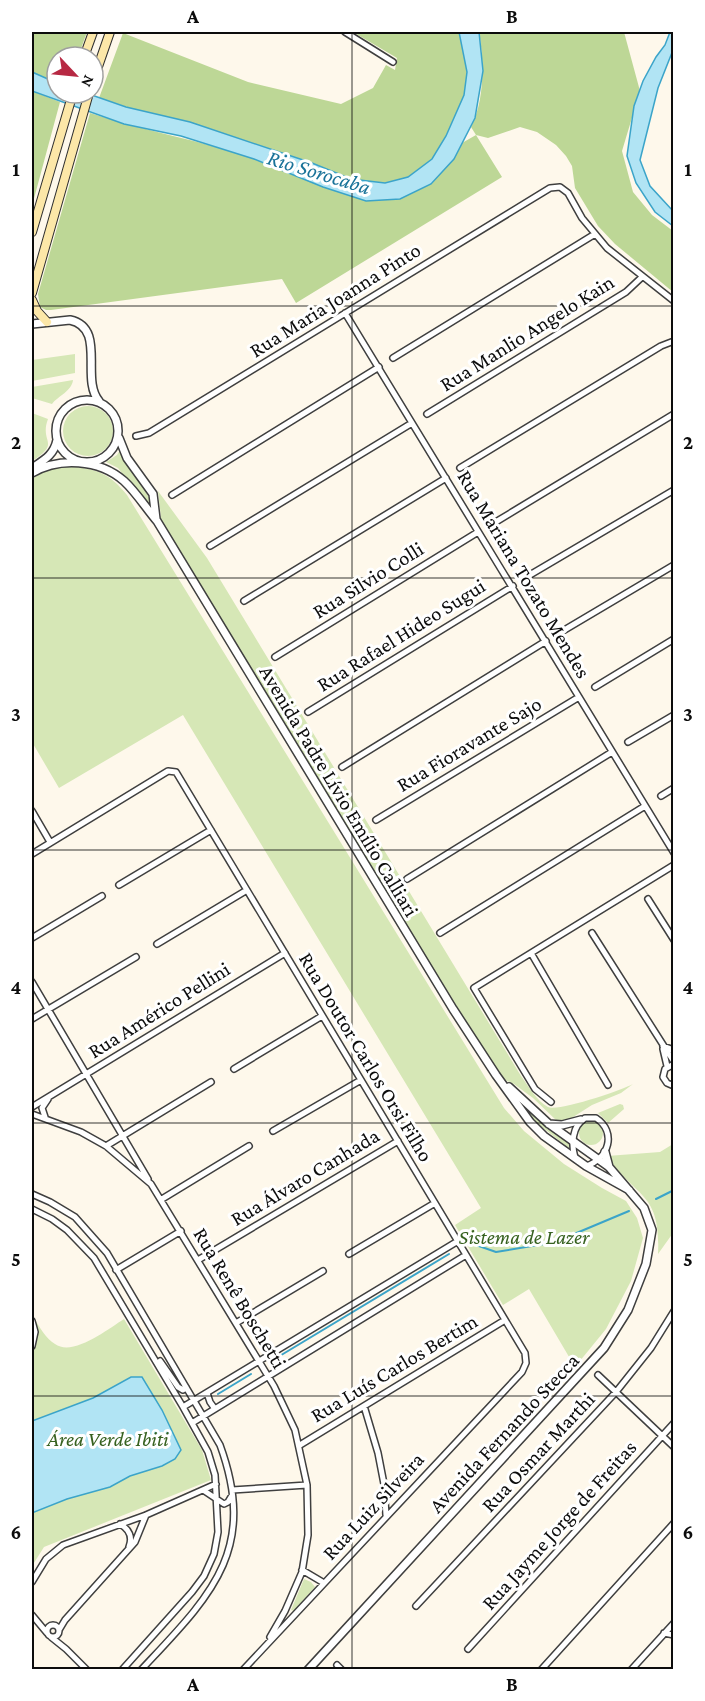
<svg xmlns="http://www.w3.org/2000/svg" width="705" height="1701" font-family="'Crimson Pro',serif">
<rect width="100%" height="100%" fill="#fef8eb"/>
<path fill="#d6e7b6" d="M75 354V373L32 381V360Z
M73 380C72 391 58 396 52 404L32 398V387Z
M63 431a25 25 0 1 1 50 0a25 25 0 1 1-50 0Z
M32 413 48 419C39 443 62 442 32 461Z
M120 450 161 517 158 491 207 558 521 1076C528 1085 537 1102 548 1107 558 1112 622 1090 633 1084L621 1093 592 1105 570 1119 557 1121 533 1098 514 1084 505 1080 476 1038 161 524 118 468 106 462 117 455Z
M73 466C100 471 109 473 127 495L504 1108 524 1131 564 1164 602 1188 626 1201 637 1218 643 1238 631 1281 606 1329 575 1367 529 1289 503 1305 455 1225 481 1208 183 715 59 788 32 742V479L48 469Z
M518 1100 570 1143 571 1150 532 1119Z
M620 1104 623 1105 624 1109 608 1123 598 1113Z
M579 1133a12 12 0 1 1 24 0a12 12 0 1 1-24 0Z
M673 1144V1233L658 1254C661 1191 636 1199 607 1156L660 1152Z
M34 1318C39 1326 46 1339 55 1344 73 1357 108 1329 124 1319L202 1450 211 1480 44 1547 32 1566V1553L34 1551 32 1552V1353C39 1340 40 1331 34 1318Z
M304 1579 311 1582 315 1587 294 1611 291 1610Z"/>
<path fill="#bdd796" d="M32 32H87L78 57H57V83L32 72Z
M353 32H459L467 72 464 95 446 136 432 159 408 177 385 183 351 179 312 163 190 122 130 108 99 98 123 33 248 82 341 104 373 88 386 65 395 70 397 58Z
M479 32H624L640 91 622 151 633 192 652 215 673 231V292L615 244 598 226 575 188 572 166 566 156 556 145 537 132 520 127 488 138 476 135 502 177 296 303 282 279 51 310H46L40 307 38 294 90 113C144 131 200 140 254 159 292 172 328 188 366 201L454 159 462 143 476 135 471 127C485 100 484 60 479 32Z
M32 91 60 102 32 206Z"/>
<path fill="#b1e4f4" stroke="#3ba4c9" stroke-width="1.5" d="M459 32H479L483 71 475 118 454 159 431 184 400 199 366 201 323 187 254 159 181 136 124 124 32 91V72L57 83V93H86L126 107 190 122 312 163 351 179 385 183 408 177 432 159 446 136 464 95 467 72Z
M670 32H673V50L658 88 640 160 650 186 673 211V226L655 212 636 183 627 156 634 106 643 81 656 57 665 45Z
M131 1377H142L162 1410 181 1450 175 1459 162 1466 130 1476 110 1487 67 1499 32 1513V1421L93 1398Z"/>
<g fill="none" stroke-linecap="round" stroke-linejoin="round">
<path stroke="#3ba4c9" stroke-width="2" d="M656 1199 674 1190
M469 1244 476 1245 496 1252 544 1244 567 1237 629 1211
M273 1360 449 1254
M218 1394 251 1374"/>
<defs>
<path id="minor" d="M345 32 393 62
M345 313 674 853
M393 358 595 234
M427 414 626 292 642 277
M136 436 149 433 550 188 560 187 568 193 582 218 607 248 674 301
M460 468 661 346 674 341
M172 495 379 367
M494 523 674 414
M210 546 412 423
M523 579 674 490
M244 601 446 478
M561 632 674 565
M275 657 478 532
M595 687 674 639
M308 712 513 586
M628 742 674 715
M342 767 546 641
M661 796 674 788
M32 811 50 842
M376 820 579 697
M32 854 168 771 176 772 525 1353 526 1363 522 1372 243 1670
M407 879 612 752
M119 885 211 830
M648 899 674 940
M440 933 645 806
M592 933 674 1062
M32 938 102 896
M157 944 247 890
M531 953 608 1085
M32 982 148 1179
M32 1019 136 957
M663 1046 674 1050
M663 1049 667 1066
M674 1064 665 1069 663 1077 667 1083 674 1086
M234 1069 322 1016
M551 1102 535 1089 474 988 674 865
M32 1107 285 953
M32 1114 81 1132 106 1146 151 1184 274 1386 295 1430 307 1485 308 1535 302 1572 285 1611 270 1637
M45 1117 42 1108 48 1099
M273 1131 361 1080
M106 1146 211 1082
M575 1158C571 1144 572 1126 585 1118H596C617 1132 609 1159 586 1166
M32 1194 50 1202 75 1217 107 1253 220 1445C259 1552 209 1597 141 1670
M162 1199 249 1146
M32 1209 52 1219 67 1230 94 1258 183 1407 208 1452 215 1475 218 1532 214 1554 204 1576 192 1592 122 1670
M349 1254 435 1203
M198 1260 398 1141
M116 1270 181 1231
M32 1321 35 1332 32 1346
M236 1323 323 1271
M160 1361 178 1387 183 1390 186 1387
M598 1375 674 1447
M207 1393 210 1402 215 1409
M364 1406 378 1453 384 1484 386 1515
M183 1407 458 1241
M192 1423 466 1255
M300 1445 505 1320
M203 1490 224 1504 228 1502 231 1497
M232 1490 307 1485
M120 1524C129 1529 133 1537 129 1547
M302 1570 324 1583
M32 1582 46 1559 63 1545 146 1515 216 1484
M416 1606 616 1392 651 1348 674 1311
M32 1615 47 1633
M47 1631a6 6 0 1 1 12 0a6 6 0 1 1-12 0Z
M59 1630 65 1620 135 1542 146 1515
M664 1633 674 1635
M51 1637 66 1649 87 1670
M468 1649 674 1423
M337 1665 342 1670
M541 1670 674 1523
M631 1670 674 1623"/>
<path id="tertiary" d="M32 324 70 320C107 328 80 379 99 401
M56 431a31 31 0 1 1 62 0a31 31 0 1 1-62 0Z
M119 438 127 458 153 494 156 519
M32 468C44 460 54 455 57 440
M32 473C59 457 99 459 124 481 136 492 146 508 157 521L453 1009 496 1075 530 1122 544 1136 586 1166 629 1190
M549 1124 562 1125 581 1120
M605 1152 609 1167
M308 1670 604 1348 628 1310 646 1264 652 1230 644 1208 609 1167 549 1124 509 1087"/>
<path id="secondary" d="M84 57 93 32
M93 81 110 32
M32 232 73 93
M32 293 89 93
M32 300 37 311 47 322"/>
</defs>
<use href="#minor" stroke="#3f3f3f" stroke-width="8"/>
<use href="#tertiary" stroke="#3f3f3f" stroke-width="10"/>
<use href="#secondary" stroke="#2e2e2e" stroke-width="10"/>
<use href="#minor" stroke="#fff" stroke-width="5"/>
<use href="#tertiary" stroke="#fff" stroke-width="7"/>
<use href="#secondary" stroke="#fce7a8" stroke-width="8"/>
</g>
<path fill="none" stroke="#0c0c0c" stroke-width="1.5" stroke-opacity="0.55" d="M352 32V1670M32 306H674M32 578H674M32 850H674M32 1123H674M32 1396H674"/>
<g text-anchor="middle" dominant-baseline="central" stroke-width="6" stroke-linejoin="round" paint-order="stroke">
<g font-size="21" fill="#0c0c0c" stroke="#fff">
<text transform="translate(335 300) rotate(-32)">Rua Maria Joanna Pinto</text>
<text transform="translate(527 333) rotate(-32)">Rua Manlio Angelo Kain</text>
<text transform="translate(524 574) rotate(59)">Rua Mariana Tozato Mendes</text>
<text transform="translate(368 580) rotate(-32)">Rua Silvio Colli</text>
<text transform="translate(401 635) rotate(-32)">Rua Rafael Hideo Sugui</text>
<text transform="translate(469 744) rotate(-31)">Rua Fioravante Sajo</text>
<text transform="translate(339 791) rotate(59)">Avenida Padre Lívio Emílio Calliari</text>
<text transform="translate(159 1010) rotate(-32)">Rua Américo Pellini</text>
<text transform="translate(366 1057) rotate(59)">Rua Doutor Carlos Orsi Filho</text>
<text transform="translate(305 1177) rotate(-31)">Rua Álvaro Canhada</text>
<text transform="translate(240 1298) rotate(59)">Rua Renê Boschetti</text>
<text transform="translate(394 1368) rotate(-31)">Rua Luís Carlos Bertim</text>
<text transform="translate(504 1433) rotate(-47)">Avenida Fernando Stecca</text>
<text transform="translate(538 1452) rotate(-47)">Rua Osmar Marthi</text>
<text transform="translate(373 1506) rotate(-47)">Rua Luiz Silveira</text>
<text transform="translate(559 1525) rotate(-48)">Rua Jayme Jorge de Freitas</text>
</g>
<g font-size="21" font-style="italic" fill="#36611f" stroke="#fff">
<text x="524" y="1237">Sistema de Lazer</text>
<text x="108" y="1439">Área Verde Ibiti</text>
</g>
<g font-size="22" font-style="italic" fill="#1a7399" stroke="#fff">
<text transform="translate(319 172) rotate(17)">Rio Sorocaba</text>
</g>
</g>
<rect width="705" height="1701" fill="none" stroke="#ffffff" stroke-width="66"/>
<g transform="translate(75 75) rotate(116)"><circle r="28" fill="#ffffff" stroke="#9e9e9e" stroke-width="1.5"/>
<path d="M0-4.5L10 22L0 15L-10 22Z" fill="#b72943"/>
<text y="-9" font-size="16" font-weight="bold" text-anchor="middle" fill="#0c0c0c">N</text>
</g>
<rect x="33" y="33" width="639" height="1635" fill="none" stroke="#0c0c0c" stroke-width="2"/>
<g font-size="20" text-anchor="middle" font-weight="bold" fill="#0c0c0c">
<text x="193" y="23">A</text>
<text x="512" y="23">B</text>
<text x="16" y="176">1</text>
<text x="688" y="176">1</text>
<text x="16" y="449">2</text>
<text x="688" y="449">2</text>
<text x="16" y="721">3</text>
<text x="688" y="721">3</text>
<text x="16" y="994">4</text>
<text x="688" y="994">4</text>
<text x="16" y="1266">5</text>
<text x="688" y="1266">5</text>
<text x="16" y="1539">6</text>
<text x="688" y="1539">6</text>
<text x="193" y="1691">A</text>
<text x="512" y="1691">B</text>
</g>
</svg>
